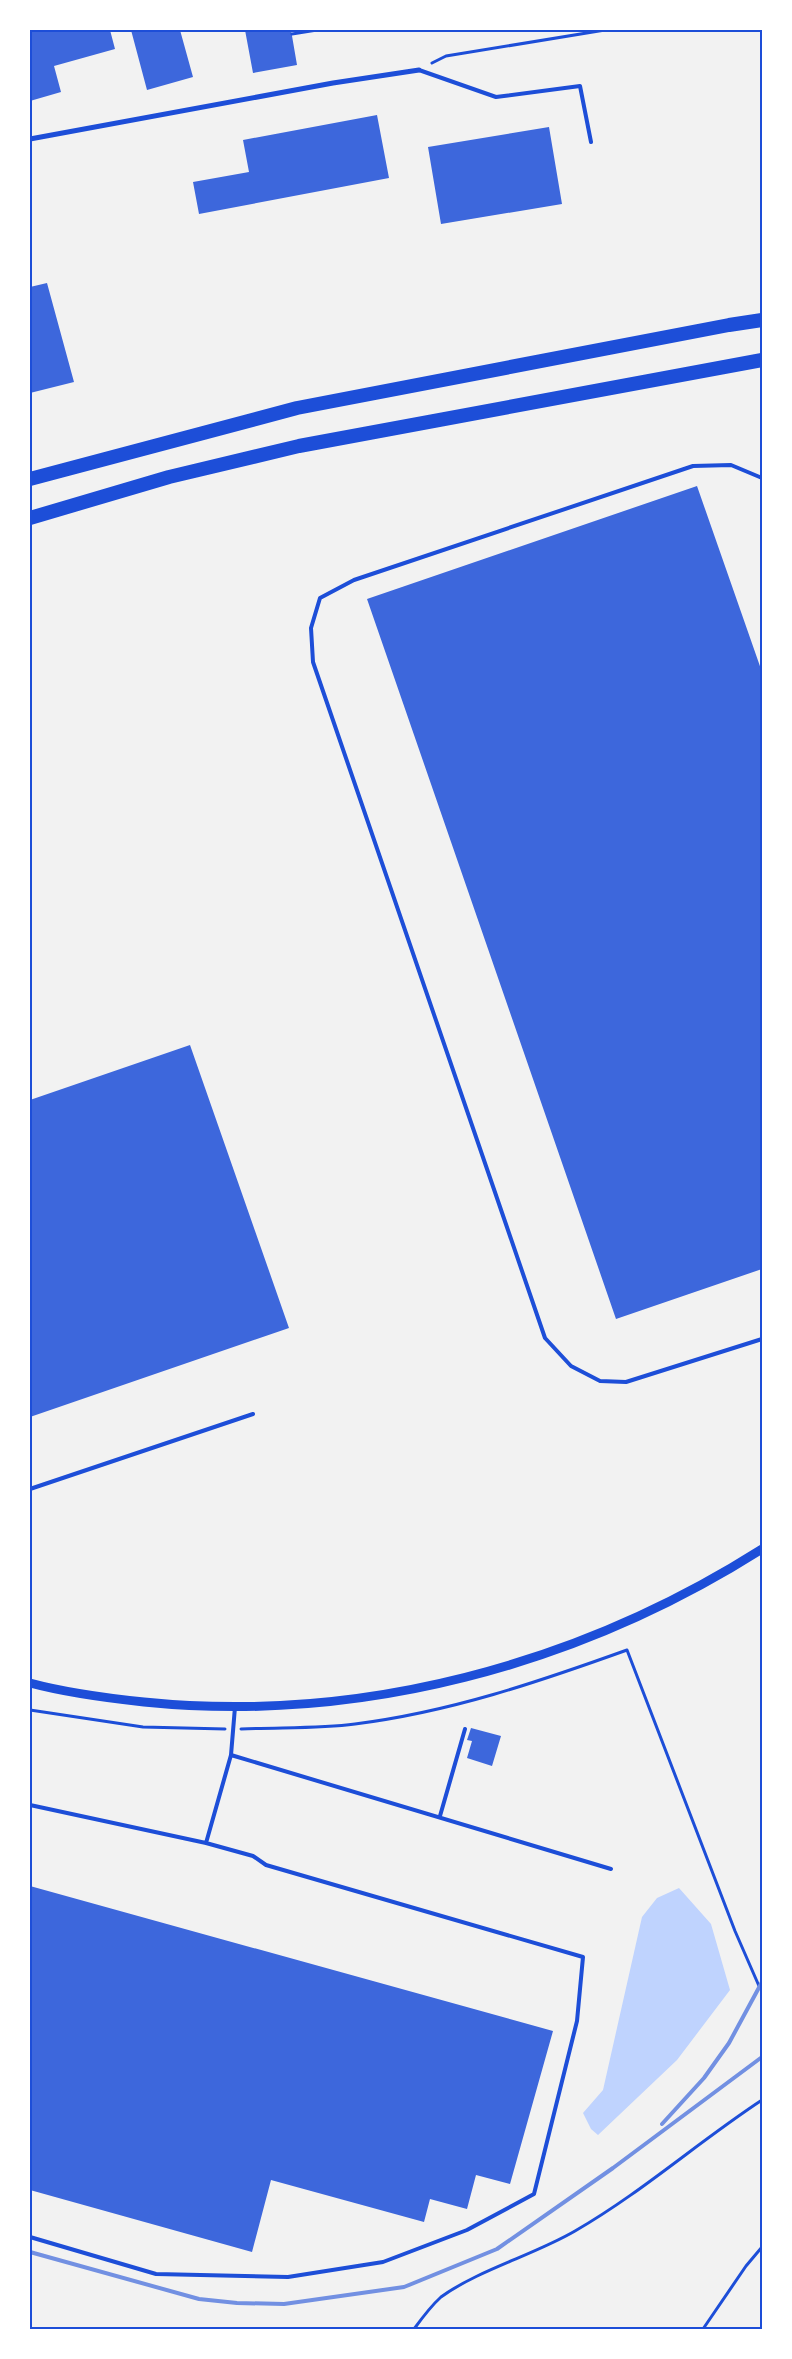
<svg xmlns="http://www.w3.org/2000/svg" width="792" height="2359" font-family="Spectral,serif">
<rect width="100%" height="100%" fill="#f2f2f2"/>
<path fill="#bfd3fe" d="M679 1888 711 1924 730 1990 677 2060 598 2135 591 2129 583 2113 603 2090 642 1917 657 1898Z"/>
<path fill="#3d67dc" d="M30 30H110L115 49 54 66 61 92 30 101Z
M131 30H180L193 77 147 90Z
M245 30H291L297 65 253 73Z
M377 115 389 178 199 214 193 182 249 172 243 140Z
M549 127 562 204 441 224 428 147Z
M47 283 74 382 30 393V287Z
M697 486 762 672V1269L616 1319 367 599Z
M190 1045 289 1328 30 1417V1100Z
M471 1728 501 1736 492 1766 467 1758 472 1741 467 1740Z
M30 1886 553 2031 510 2184 476 2175 467 2209 430 2199 424 2222 271 2180 252 2252 30 2190Z"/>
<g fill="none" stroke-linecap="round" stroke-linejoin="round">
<path stroke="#1d4ed8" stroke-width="3" d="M292 34 317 30
M432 63 446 56 605 30
M30 1710 143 1727 225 1729
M241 1729C279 1727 318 1729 355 1724 450 1712 538 1682 627 1650L735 1931 759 1986 762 1988
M414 2329C422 2318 431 2306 441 2297 478 2270 534 2255 575 2231 641 2193 698 2142 762 2100
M703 2329 746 2266 762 2247"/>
<path stroke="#1d4ed8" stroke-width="4" d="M419 70 496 97 580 86 591 142
M762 478 731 465 693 466 354 580 320 598 311 628 313 662 545 1338 571 1366 600 1381 626 1382 762 1339
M30 1489 253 1414
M235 1707 231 1755 611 1869
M30 1805 206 1843 231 1755
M440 1816 465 1729
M30 2237 156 2274 288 2277 383 2262 467 2230 534 2194 577 2021 583 1957 266 1865 253 1856 206 1843"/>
<path stroke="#1d4ed8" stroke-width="5" d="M30 139 333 83 419 70"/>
<path stroke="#1d4ed8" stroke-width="9" d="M30 1683C67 1693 106 1698 144 1702 360 1724 579 1665 762 1549"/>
<path stroke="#1d4ed8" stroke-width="14" d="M30 479 297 408 729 325 762 320
M30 518 169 477 299 446 762 360"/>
<path stroke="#7290e2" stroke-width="4" d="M662 2124 704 2078 729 2043 762 1982
M30 2252 199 2299 237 2303 284 2304 404 2287 497 2249 613 2168 762 2057"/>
</g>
<rect width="792" height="2359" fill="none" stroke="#ffffff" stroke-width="62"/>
<rect x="31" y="31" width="730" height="2297" fill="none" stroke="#1d4ed8" stroke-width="2"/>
</svg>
